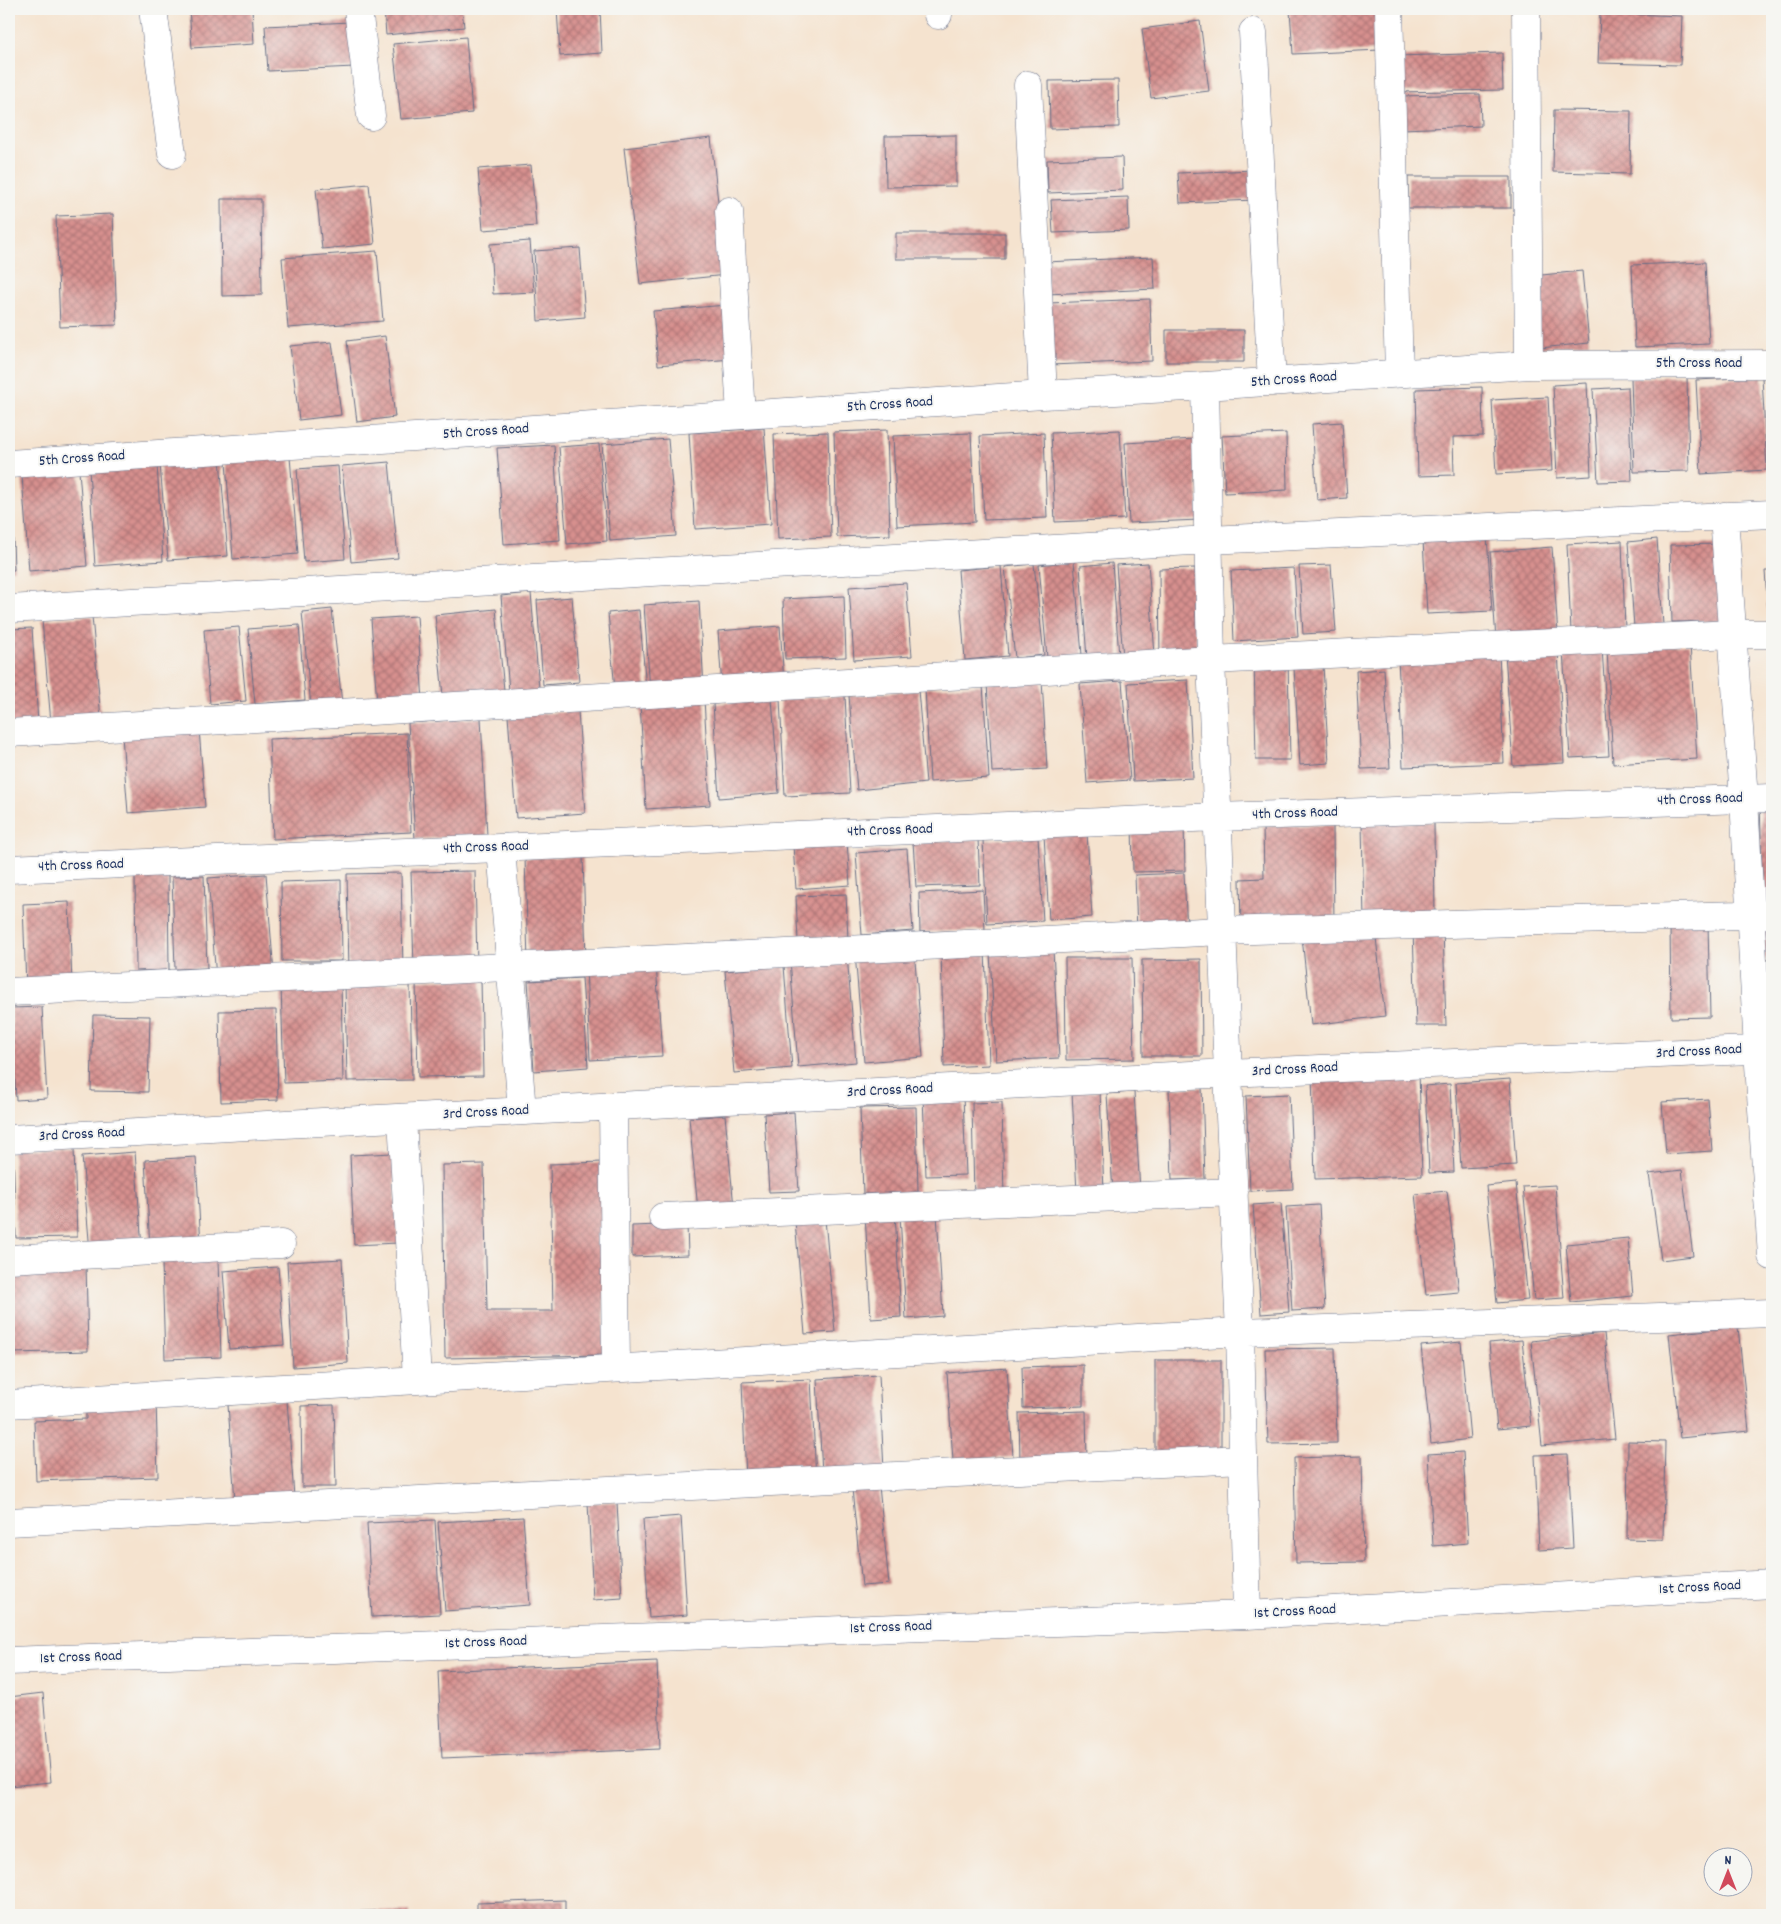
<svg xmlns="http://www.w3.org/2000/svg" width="1781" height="1924" font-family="Dekko,sans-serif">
<defs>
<pattern id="building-cross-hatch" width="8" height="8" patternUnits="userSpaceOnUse" patternTransform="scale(1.25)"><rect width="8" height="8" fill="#d7908e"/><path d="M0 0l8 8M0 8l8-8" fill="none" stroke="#ae7677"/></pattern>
</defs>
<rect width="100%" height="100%" fill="#f6f6f2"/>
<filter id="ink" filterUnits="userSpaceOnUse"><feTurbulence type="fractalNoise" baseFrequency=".02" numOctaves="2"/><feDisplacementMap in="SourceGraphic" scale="10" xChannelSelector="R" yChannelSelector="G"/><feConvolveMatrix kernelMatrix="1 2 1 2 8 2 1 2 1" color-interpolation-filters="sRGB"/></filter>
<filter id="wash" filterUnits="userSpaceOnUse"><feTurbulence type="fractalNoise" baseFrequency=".0096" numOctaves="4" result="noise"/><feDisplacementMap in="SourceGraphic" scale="20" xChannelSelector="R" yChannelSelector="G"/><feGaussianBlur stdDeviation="1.12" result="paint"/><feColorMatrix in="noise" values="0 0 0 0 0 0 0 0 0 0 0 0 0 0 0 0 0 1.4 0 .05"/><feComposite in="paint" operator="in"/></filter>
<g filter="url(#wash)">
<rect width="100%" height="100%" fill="#f5e3cf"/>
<g id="blocks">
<path fill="url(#building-cross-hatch)" d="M189 9H252L254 44 192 48Z
M384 9H462L464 27 386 35Z
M557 9H600L602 53 560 56Z
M1324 9H1378L1380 50 1293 54 1290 10Z
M1600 13 1682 16 1680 65 1598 63Z
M1200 21 1209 91 1151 98 1142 29Z
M351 22 354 67 268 71 265 26Z
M466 37 472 113 401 119 393 44Z
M1502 53 1503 90 1397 92 1396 56Z
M1118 80 1119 127 1050 129 1049 81Z
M1480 94 1481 126 1402 129 1401 96Z
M1554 110 1631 111 1630 174 1553 172Z
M956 135V186L886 187 885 136Z
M711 138 726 275 640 284 624 148Z
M1122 157 1123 190 1048 193 1047 160Z
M531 165 536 226 483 230 478 169Z
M1255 170 1256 200 1180 203 1178 173Z
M1408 177H1511V208H1408Z
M369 184 375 244 322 249 316 189Z
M1128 197 1129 230 1053 233 1051 200Z
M221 199H261L262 295 222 296Z
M113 214 117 325 60 327 56 216Z
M896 233H1005V259H896Z
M530 241 534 292 493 294 490 244Z
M580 248 585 317 538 321 534 251Z
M377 251 383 321 288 328 282 258Z
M1153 257 1155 289 1047 294 1046 262Z
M1705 262 1709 344 1635 347 1632 265Z
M1582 271 1589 343 1540 348 1532 276Z
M1150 299 1152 361 1050 365 1048 303Z
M727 305 732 359 658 365 653 311Z
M1166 330H1244V362H1166Z
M385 336 395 417 357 422 347 341Z
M332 342 341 415 299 420 290 346Z
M1687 376 1689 471 1634 472 1631 378Z
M1762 377 1767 470 1701 474 1696 380Z
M1587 383 1591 476 1557 478 1553 385Z
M1482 387 1483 436 1453 437 1454 475 1418 476 1416 389Z
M1628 387 1632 481 1598 482 1593 389Z
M1548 397 1552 471 1496 474 1492 400Z
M1342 422 1347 498 1317 500 1312 424Z
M764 428 771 524 695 529 689 433Z
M887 430 890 535 837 537 834 432Z
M1120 430 1125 519 1055 522 1051 433Z
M828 432 831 537 778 539 774 434Z
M971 433 975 522 897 526 893 436Z
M1044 433 1047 518 984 520 980 436Z
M1286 433 1287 490 1225 493 1222 436Z
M668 439 676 536 610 541 602 444Z
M1195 439 1199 520 1129 523 1125 443Z
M599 444 607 541 567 544 559 447Z
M554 445 560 540 504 544 497 448Z
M290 457 298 554 233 559 226 462Z
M220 459 228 556 168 560 160 464Z
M389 462 398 558 351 562 342 466Z
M157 465 163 561 95 566 89 469Z
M338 466 345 559 304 562 297 469Z
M79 471 87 566 29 571 22 476Z
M9 478H11L14 570H9Z
M1487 536 1492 611 1427 614 1423 540Z
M1657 539 1663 625 1634 627 1628 542Z
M1622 541 1625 630 1571 632 1567 544Z
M1723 544 1725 621 1672 622 1670 545Z
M1552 547 1558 636 1496 640 1490 552Z
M1074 561 1082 655 1047 658 1039 565Z
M1112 563 1119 656 1087 658 1080 566Z
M1148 563 1155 655 1123 658 1116 565Z
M1034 564 1044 655 1015 658 1005 567Z
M1331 565 1336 632 1303 634 1299 566Z
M1001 566 1008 656 965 660 958 570Z
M1195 568 1197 658H1160L1159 569Z
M1294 568 1298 637 1234 641 1231 571Z
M1765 571H1772V613L1768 614Z
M906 583 912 656 854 660 849 587Z
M531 593 540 700 510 703 501 596Z
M844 596 846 657 785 659 783 599Z
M572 597 579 682 543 685 537 600Z
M699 601 704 688 650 691 644 605Z
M332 609 342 704 311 707 302 612Z
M496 609 505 700 444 706 435 615Z
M639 610 646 688 615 690 608 613Z
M92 616 101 719 51 723 42 620Z
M417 616 423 701 377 704 371 619Z
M299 625 305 700 255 704 248 629Z
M780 626 784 682 722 687 718 631Z
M239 627 246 701 210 704 204 630Z
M32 628 38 723 9 725V629Z
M1690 644 1697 759 1613 764 1607 649Z
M1602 648 1609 756 1570 758 1563 650Z
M1558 650 1564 763 1513 766 1505 653Z
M1499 652 1504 763 1403 767 1398 657Z
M1254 658H1288L1290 760H1256Z
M1323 666 1329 763 1300 765 1294 668Z
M1384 669 1390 768 1361 769 1356 671Z
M1042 680 1047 769 992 772 987 683Z
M1188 680 1193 778 1133 781 1128 683Z
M1122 681 1130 780 1087 783 1080 684Z
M983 685 989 778 930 782 925 688Z
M918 690 926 783 857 790 849 696Z
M845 696 850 793 785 796 780 699Z
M704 699 710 805 646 809 640 703Z
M772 699 779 793 719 798 713 704Z
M578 711 585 813 516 818 508 716Z
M481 718 487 836 415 839 408 723Z
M199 729 205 807 128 813 122 736Z
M407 733 411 832 273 839 269 739Z
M1760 803H1772V904H1763Z
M1184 822 1185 871 1133 872 1132 823Z
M1434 822 1435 921H1364L1362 823Z
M1333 825 1334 926 1241 927 1240 879 1264 878 1263 826Z
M1087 833 1092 917 1049 920 1044 835Z
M1038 837 1043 921 987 924 983 840Z
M978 839 980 885 916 887 913 842Z
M847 841 850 885 796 889 793 845Z
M907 849 913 931 862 935 856 853Z
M583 856 586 961 528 963 525 858Z
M475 871 477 966 414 967 411 872Z
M401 873 403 970 349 972 347 874Z
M1184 873 1187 931 1137 933 1135 875Z
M266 874 274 974 216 978 208 878Z
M168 875 169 970 136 971 135 876Z
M204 876 207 968 175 969 172 877Z
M341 880 342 961H282L281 882Z
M983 890 985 930 920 932 919 893Z
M846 894 848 940 798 942 796 896Z
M69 902 72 986 26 988 23 904Z
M1765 918H1772V959H1764Z
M1670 923H1708L1710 1017 1671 1018Z
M1443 928 1446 1026H1416L1413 929Z
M1375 929 1385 1016 1311 1025 1302 937Z
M914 949 923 1057 864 1062 855 953Z
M985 949 989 1065 944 1067 941 950Z
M1053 950 1059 1058 996 1061 990 953Z
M847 955 856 1062 798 1067 790 959Z
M1065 958H1132L1134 1059 1066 1060Z
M1201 959 1202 1056H1143L1142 960Z
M656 963 662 1056 590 1060 586 967Z
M784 966 792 1068 734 1073 725 971Z
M582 978 588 1067 534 1071 528 981Z
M481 979 483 1076 418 1077 416 980Z
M410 983 412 1080 347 1081 345 984Z
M341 984 343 1081 284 1083 281 985Z
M42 1007 47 1098 16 1100 11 1008Z
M276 1010 278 1100 221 1102 219 1011Z
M93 1015 150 1016 148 1092 91 1091Z
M1419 1071 1422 1176 1315 1179 1312 1074Z
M1510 1079 1516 1165 1461 1168 1456 1083Z
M1450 1084 1454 1172 1429 1173 1425 1086Z
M1202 1087 1205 1179 1172 1180 1169 1088Z
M1100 1091 1104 1192 1077 1193 1072 1092Z
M1134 1092 1140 1191 1113 1193 1107 1094Z
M1289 1094 1293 1189 1250 1191 1246 1096Z
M963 1095 966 1175 926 1176 923 1096Z
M1708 1099 1712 1151 1666 1154 1662 1102Z
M1002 1102 1004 1199H974L972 1103Z
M916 1107 918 1192 863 1194 860 1108Z
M794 1112 799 1191 769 1192 764 1114Z
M725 1115 734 1207 698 1210 689 1118Z
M74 1148 77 1237 16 1238 13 1150Z
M135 1152 142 1248 90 1252 82 1156Z
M394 1153 398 1243 354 1245 350 1155Z
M196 1157 201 1245 150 1248 145 1160Z
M602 1162 605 1355 445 1358 442 1165 484 1164 487 1311H553L550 1164Z
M1682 1170 1693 1256 1661 1260 1649 1174Z
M1516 1183 1528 1300 1497 1303 1486 1186Z
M1555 1185 1564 1298 1534 1300 1523 1187Z
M1447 1191 1459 1292 1426 1295 1415 1194Z
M1281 1203 1289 1312 1261 1314 1253 1205Z
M1319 1205 1325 1309 1292 1311 1286 1207Z
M895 1213 901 1317 871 1319 865 1214Z
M937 1213 943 1316 906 1319 900 1215Z
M825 1219 835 1332 805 1334 795 1221Z
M687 1224 688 1255 632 1257V1226Z
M1628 1238 1633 1296 1571 1302 1566 1244Z
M342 1259 348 1363 293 1367 287 1262Z
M218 1260 221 1357 165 1359 162 1262Z
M86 1264 88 1351 14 1353 11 1267Z
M278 1267 284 1345 229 1349 223 1271Z
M1738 1327 1749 1431 1680 1438 1669 1334Z
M1604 1333 1615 1439 1542 1446 1531 1341Z
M1522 1340 1531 1426 1497 1429 1489 1343Z
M1461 1342 1470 1439 1431 1444 1421 1346Z
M1335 1348 1337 1443 1268 1444 1265 1349Z
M1155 1360H1221V1457H1155Z
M1083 1365V1406L1023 1408 1022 1367Z
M1007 1368 1013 1457 953 1461 947 1373Z
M879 1375 884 1470 822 1474 817 1379Z
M811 1379 816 1479 746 1481 742 1382Z
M156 1399 158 1477 36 1481 34 1421 86 1419V1401Z
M287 1400 294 1497 235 1501 228 1405Z
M334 1405 336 1487H302L301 1406Z
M1086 1411 1087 1462 1020 1463 1019 1413Z
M1628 1441 1665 1442 1663 1540 1627 1539Z
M1463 1452 1468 1543 1433 1546 1428 1454Z
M1568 1454 1573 1548 1539 1550 1535 1455Z
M1362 1456 1364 1562 1296 1563 1294 1458Z
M879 1486 889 1584 862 1586 852 1489Z
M617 1502 622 1598 593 1600 588 1503Z
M681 1516 687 1615 649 1618 643 1519Z
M523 1517 530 1605 445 1611 438 1522Z
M435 1520 440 1614 372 1617 367 1523Z
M657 1661 660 1749 442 1758 438 1671Z
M43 1693 51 1782 9 1786V1697Z
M565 1900V1915H477V1903Z
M410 1910V1915H335V1912Z"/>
</g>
</g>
<g filter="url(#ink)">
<use href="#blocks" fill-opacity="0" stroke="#676e86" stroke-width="1"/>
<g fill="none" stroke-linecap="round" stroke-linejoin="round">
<defs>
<path id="street" d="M153 9 172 154
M358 9 371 116
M937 9 938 15
M1389 9 1399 373
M1526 9 1529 365
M1253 32 1272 382
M1028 85 1043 395
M729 211 741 415
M1205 386 1211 660 1228 1073 1240 1332 1247 1615
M9 464 1043 395 1205 386 1529 365 1772 364
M1724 516 1744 799 1758 1050 1772 1256
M9 609 1209 540 1772 514
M9 733 1211 660 1732 634H1772
M501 848 522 1111
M9 869 1217 817 1772 798
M9 992 1222 931 1772 914
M613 1106 616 1367
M402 1118 417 1379
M9 1139 1228 1073 1772 1049
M663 1217 1234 1192
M9 1259 281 1244
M9 1404 1240 1332 1772 1313
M9 1522 568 1492 1243 1459
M9 1661 1247 1615 1772 1584"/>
</defs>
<use href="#street" stroke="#676e86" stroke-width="29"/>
<use href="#street" stroke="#fff" stroke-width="28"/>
</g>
</g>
<g text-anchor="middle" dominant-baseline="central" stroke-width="4" stroke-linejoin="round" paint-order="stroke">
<g font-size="15" fill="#1b2f5e" stroke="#f6f6f2">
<text x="1699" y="364">5th Cross Road</text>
<text transform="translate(1294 380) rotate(-4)">5th Cross Road</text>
<text transform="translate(890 405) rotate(-4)">5th Cross Road</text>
<text transform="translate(486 432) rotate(-4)">5th Cross Road</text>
<text transform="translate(82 459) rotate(-4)">5th Cross Road</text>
<text transform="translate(1700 800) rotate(-2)">4th Cross Road</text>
<text transform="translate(1295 814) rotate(-2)">4th Cross Road</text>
<text transform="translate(890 831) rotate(-2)">4th Cross Road</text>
<text transform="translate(486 848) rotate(-2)">4th Cross Road</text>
<text transform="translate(81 866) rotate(-2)">4th Cross Road</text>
<text transform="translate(1699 1052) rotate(-3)">3rd Cross Road</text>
<text transform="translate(1295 1070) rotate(-3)">3rd Cross Road</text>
<text transform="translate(890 1091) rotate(-3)">3rd Cross Road</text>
<text transform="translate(486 1113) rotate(-3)">3rd Cross Road</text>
<text transform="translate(82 1135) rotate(-3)">3rd Cross Road</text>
<text transform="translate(1700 1588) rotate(-3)">1st Cross Road</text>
<text transform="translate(1295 1612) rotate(-3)">1st Cross Road</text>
<text transform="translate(891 1628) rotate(-2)">1st Cross Road</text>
<text transform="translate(486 1643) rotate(-2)">1st Cross Road</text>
<text transform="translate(81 1658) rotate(-2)">1st Cross Road</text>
</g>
</g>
<rect width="1781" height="1924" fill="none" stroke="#f6f6f2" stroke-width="30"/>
<g transform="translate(1728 1872)"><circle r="24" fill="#f6f6f2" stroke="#9ea6b7"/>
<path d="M0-4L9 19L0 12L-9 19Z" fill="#d1495b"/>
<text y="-8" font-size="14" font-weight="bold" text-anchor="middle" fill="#1b2f5e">N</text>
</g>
</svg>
